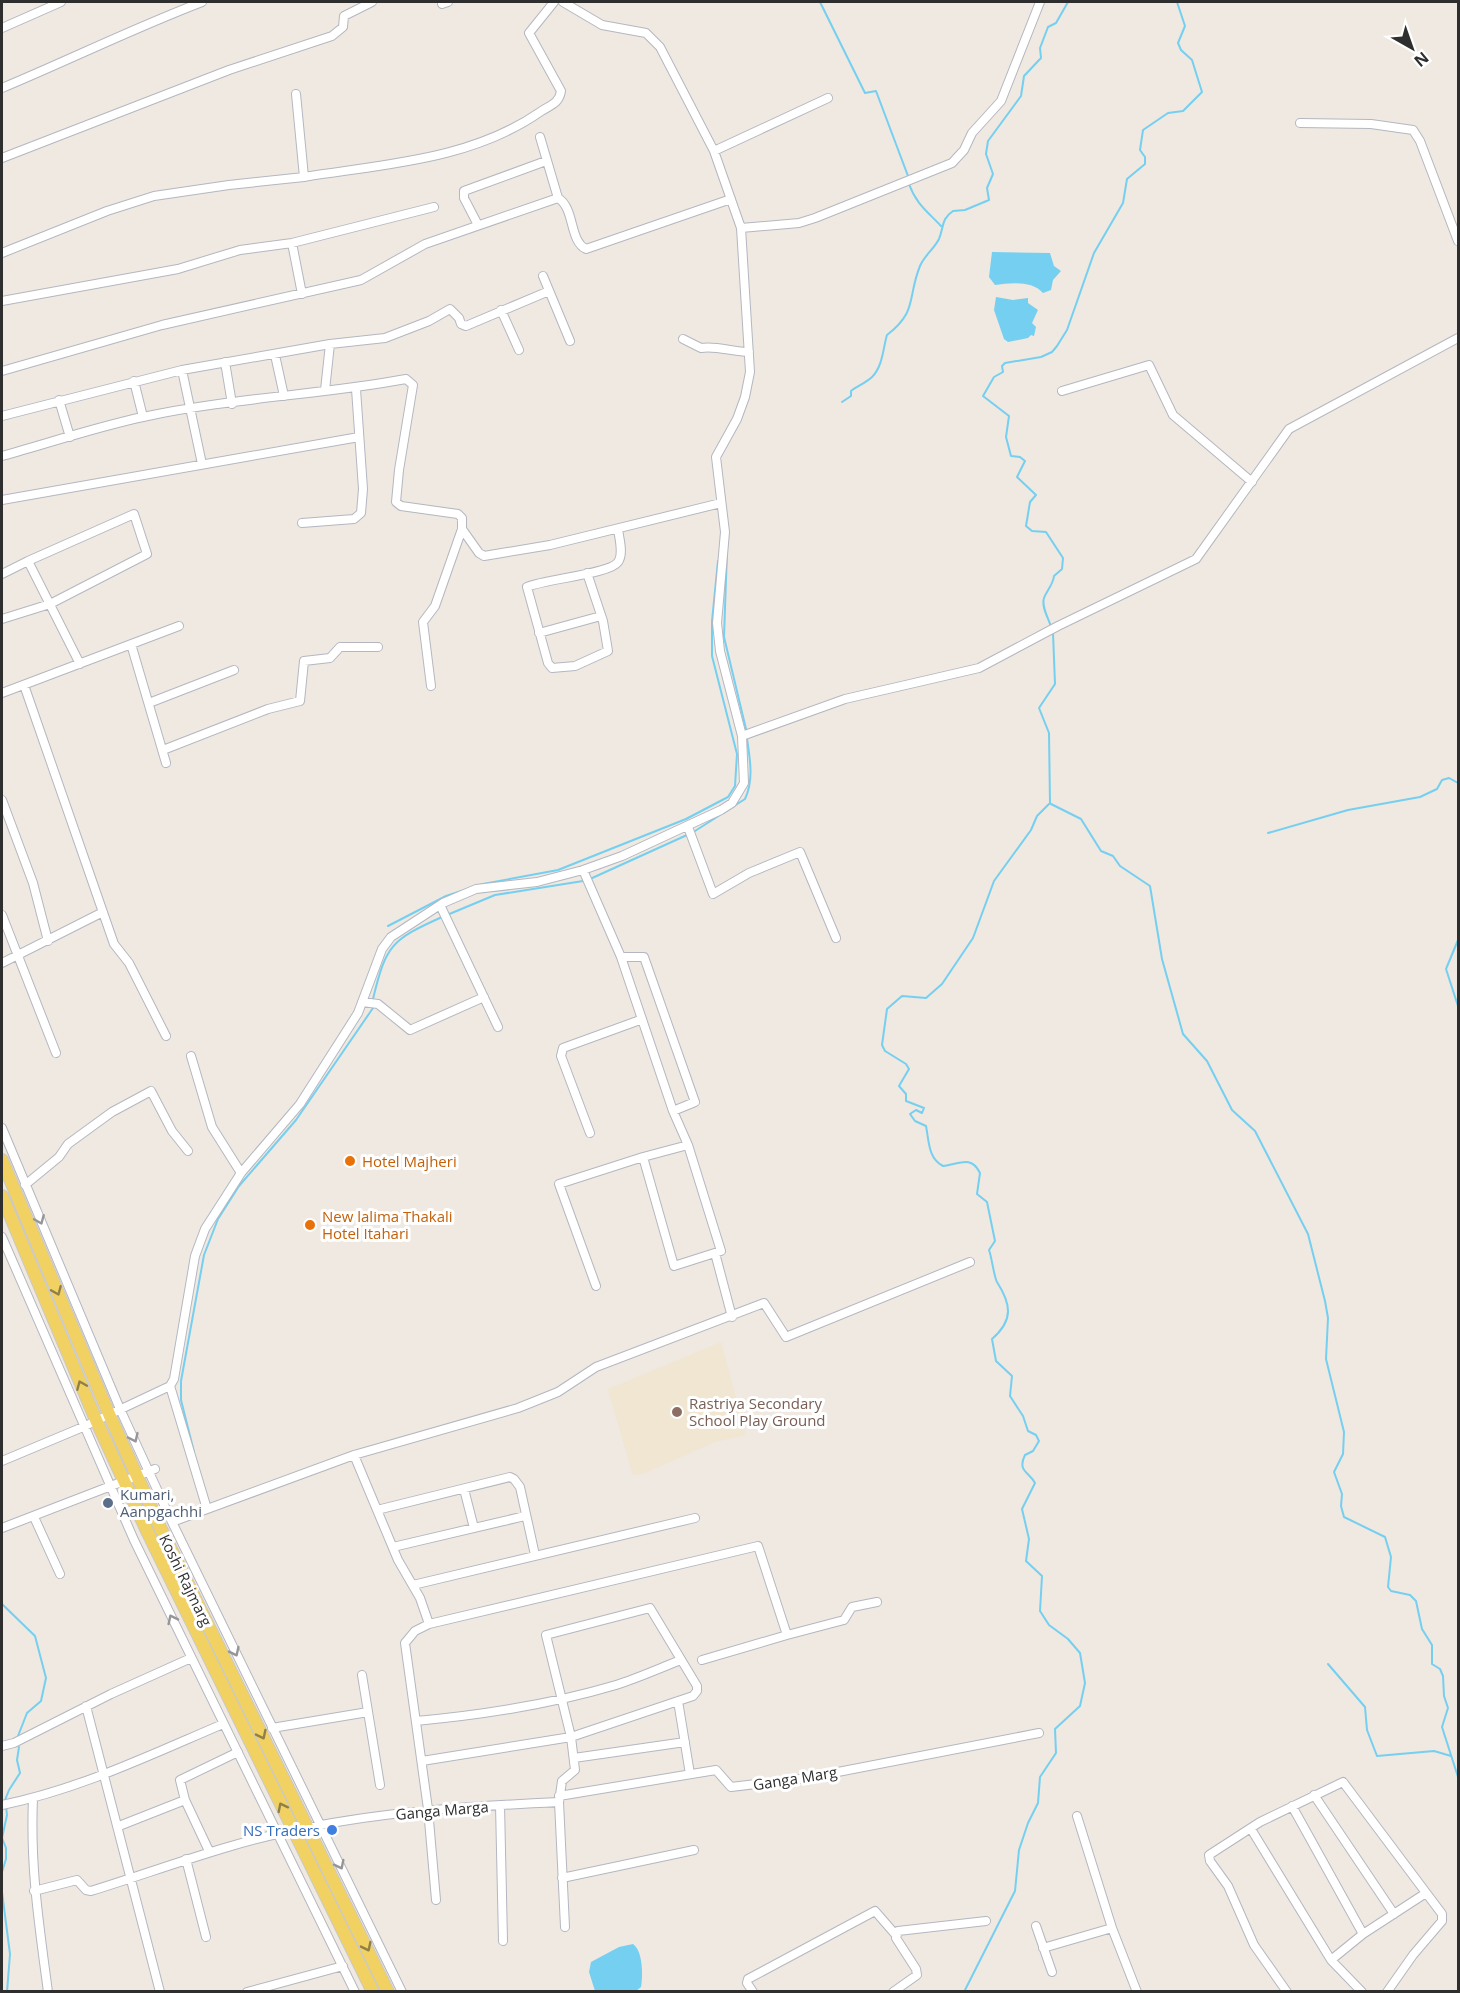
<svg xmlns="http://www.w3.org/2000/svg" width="1460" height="1993" font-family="'Open Sans',sans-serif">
<rect width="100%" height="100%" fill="#efe9e1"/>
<path fill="#f0e6d1" d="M721 1342 746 1435 715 1442 643 1474 633 1475 608 1389Z"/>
<path fill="#75cff0" d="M992 252 1050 253 1054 266 1061 271 1053 280 1051 290 1043 293C1032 280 1009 283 995 285L989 277Z
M996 297 1013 300 1028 298V303L1038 310 1032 323 1036 327 1034 336 1031 335 1028 338 1008 342 1004 339 994 310Z
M633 1944C643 1951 643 1975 641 1987L636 1991H595L589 1972 591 1962 619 1947Z"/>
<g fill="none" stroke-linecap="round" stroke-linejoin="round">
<path stroke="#75cff0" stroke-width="2" d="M820 2 865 93 876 91 908 176
M909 184C916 204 928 212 941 226
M842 402 851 396V391C857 386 866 383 872 377 883 366 883 348 887 335 918 311 907 298 920 266 924 256 934 249 939 239 944 227 941 219 953 211L965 210 989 200 987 188 993 174 986 154 988 141 1021 96 1024 76 1041 58 1040 48 1048 27 1056 23 1068 2
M727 551 724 637 746 729
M1051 627C1049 619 1041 607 1044 598 1047 590 1053 585 1054 576L1062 569 1063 558 1046 532 1032 531 1026 526 1030 502 1036 495 1017 477 1025 461 1020 457 1011 456 1006 437 1009 416 983 396 994 377 1003 372 1002 366 1005 363 1041 357 1052 352 1057 346 1067 330 1094 253 1123 203 1127 179 1145 164V157L1140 150 1143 130 1168 113 1183 111 1202 92 1192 60 1181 50 1178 43 1185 26 1177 2
M1051 804 1081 819 1101 851 1113 856 1120 866 1150 886 1162 959 1183 1034 1207 1061 1232 1110 1255 1131 1308 1234 1325 1301 1328 1318 1326 1359 1344 1432 1343 1454 1334 1472 1342 1494 1341 1506 1344 1517 1385 1537 1391 1557 1388 1587 1391 1591 1410 1595 1416 1601 1422 1629 1432 1645V1664L1440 1669 1443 1676 1444 1696 1448 1708 1442 1727 1458 1777
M695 831 745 799C754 780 750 759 747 739
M1268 833 1348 810 1420 797 1437 789 1442 780 1449 778 1458 783
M590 879 687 835
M447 915 495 895 583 881
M388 926 446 896 483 884 558 870 686 819 728 797 735 786 737 754 712 656V621L718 561
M1458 940 1446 969 1458 1006
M373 999C386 945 391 940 442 917
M194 1452 181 1400V1381L204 1255 218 1219 239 1186 296 1120 373 1008
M2 1604 35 1636 46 1678 41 1701 27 1713 18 1736
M1328 1664 1365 1707 1367 1730 1377 1756 1434 1751 1451 1756
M5 1800 9 1790 20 1773 17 1760 19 1747
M2 1872 6 1859V1848L2 1838 7 1815 6 1806
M2 1892 10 1954 7 1992
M964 1992 1015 1891 1019 1850 1028 1823 1038 1803 1040 1777 1056 1753 1055 1729 1080 1706 1085 1683 1080 1653 1068 1639 1049 1625 1040 1611 1042 1576 1026 1561 1029 1539 1022 1509 1035 1483C1029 1472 1017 1471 1025 1455L1033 1451 1039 1441 1036 1435 1028 1431 1023 1416 1010 1396 1012 1376 996 1361 992 1339C1014 1320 1011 1304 997 1282 994 1277 992 1258 989 1250L995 1241 987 1202 977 1194 980 1173C971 1154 958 1165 943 1166 928 1158 929 1141 926 1126L915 1121 910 1114 916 1110 922 1113 924 1108 906 1101V1094L899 1086 909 1069 906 1064 885 1051 882 1045 887 1009 902 996 926 998 942 984 973 938 994 881 1031 830 1037 816 1050 803 1049 733 1039 708 1055 684 1053 633"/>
<defs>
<path id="street" d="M442 4 448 2
M2 28 61 2
M2 88C69 60 134 28 202 2
M1300 123 1371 124 1413 130 1420 141 1458 241
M714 151 828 98
M2 158 229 70 332 36 343 27 344 16 372 2
M304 177C384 164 471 160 540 112 550 105 559 104 561 91L529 33 554 2
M558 198C575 208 569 241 586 249L731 199
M478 225 464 198V191L546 161
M741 228 799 223 815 218 952 163 964 150 972 133 1001 101 1040 2
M292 243 302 294
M2 253 107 211 154 196 229 185 304 177 296 94
M543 276 570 341
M2 301 178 269 240 250 292 243 434 207
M501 310 519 350
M683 339 701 348C715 345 733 352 749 352
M275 355 284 396
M225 362 232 404
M182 370 202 464
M2 371 162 325 361 280 425 244 558 198 540 137
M134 381 143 417
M325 390 330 344
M1062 391 1149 365 1173 415 1252 482
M59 400 70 437
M2 416 182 370 330 344 385 338 429 321 450 309 459 318 461 324 466 326 549 291
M2 456C49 443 96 427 143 417 230 398 320 395 406 379L413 385 399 470 396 502 401 506 458 514 462 518V529L479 553 484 556 550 545 721 503
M2 500 359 437
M302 523 354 519 361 513 363 489 356 389
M587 573 603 621 608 651 575 666 552 668 548 663 527 587C545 579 610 574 618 562 624 554 619 538 618 529
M2 574 28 561
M2 619 50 604 147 554 134 514 28 561 80 664
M539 633 601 616
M131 644 166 763
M24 685 114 944 129 963 166 1036
M431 686 423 622 435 606 462 529
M2 693 179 626
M149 703 234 670
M742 736 845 699 979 668 1058 626 1196 559 1289 429 1458 338
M163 750 268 709 300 701 304 661 330 658 340 647H378
M2 800 33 883 48 941
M688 827 713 894 749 873 800 852 836 938
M583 870 621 957H644L695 1102 673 1111 621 957
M440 905 498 1027
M2 915 56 1053
M2 963 103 912
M362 1002 378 1004 410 1030 484 997
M191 1056 212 1127 241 1173
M673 1111 688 1145 721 1251 674 1266 643 1157 688 1145
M2 1128 120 1409 172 1522 402 1992
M590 1133 561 1056 563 1048 640 1020
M25 1185 59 1157 68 1144 112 1112 151 1091 172 1131 188 1151
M2 1237 134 1540 355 1992
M715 1253 732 1317
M596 1286 559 1184 643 1157
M170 1386 207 1509
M354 1455 398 1560 420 1598 429 1624
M2 1461 83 1427 170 1386 174 1379 195 1256 205 1229 241 1173 300 1104 358 1013 382 949 391 937 443 903 476 889 537 882 583 870 622 856 721 810 732 803 744 783 742 736 720 651 717 623 725 532 716 457 737 419 745 397 750 372 741 228 714 151 660 47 646 33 602 25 563 2
M464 1489 474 1528
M377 1510 510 1477 514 1479 520 1487 535 1555
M34 1517 60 1574
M172 1522 354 1455 518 1408 558 1392 596 1367 764 1303 786 1337 970 1262
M2 1528 155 1469
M393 1547 525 1516
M413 1585 695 1518
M787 1635 844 1620 852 1607 877 1602
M362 1675 380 1785
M678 1701 690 1774
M86 1706 160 1992
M416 1721C482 1715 552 1704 616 1685 638 1678 660 1668 681 1660
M272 1728 368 1712
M2 1746 14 1743 111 1694 191 1658
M574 1758 685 1742
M422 1761 571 1737 693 1696 697 1691V1686L650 1608 546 1635 571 1737 575 1770 562 1781 559 1802 565 1927
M1314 1795 1394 1914
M559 1796 716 1770 731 1787 807 1778 1039 1733
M33 1798C30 1867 39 1924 48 1992
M2 1805C80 1789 150 1755 223 1724
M500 1805 503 1941
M1292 1806 1363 1934
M1077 1816 1112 1928 1137 1992
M119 1826 185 1800
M1251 1829 1331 1960 1362 1992
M209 1851 185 1800 180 1780 238 1752
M186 1859 206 1937
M562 1878 694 1850
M34 1891 77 1880 86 1890 91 1891C162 1869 231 1842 305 1828 389 1811 474 1806 559 1802
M436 1900 428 1809 405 1643 415 1631 429 1624 758 1546 787 1635 702 1660
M1036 1926 1052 1972
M1043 1948 1112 1928
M1331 1960 1363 1934 1426 1893
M247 1992 343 1966
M753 1992 747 1983 748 1979 875 1911 895 1934
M893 1992 917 1975 916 1969 896 1938 898 1931 986 1921
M1287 1992 1254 1945 1228 1886 1210 1861 1209 1855 1260 1822 1343 1782 1442 1914V1921L1413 1955 1387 1992"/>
<path id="primary" d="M2 1160 109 1414 160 1527 388 1992
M2 1196 96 1420 148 1533 373 1992"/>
</defs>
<use href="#street" stroke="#b4b7c1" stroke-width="10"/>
<use href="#primary" stroke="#c9c9c9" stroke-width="14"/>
<use href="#street" stroke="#fff" stroke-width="8"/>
<use href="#primary" stroke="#f2d163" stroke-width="12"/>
</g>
<defs><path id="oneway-chevron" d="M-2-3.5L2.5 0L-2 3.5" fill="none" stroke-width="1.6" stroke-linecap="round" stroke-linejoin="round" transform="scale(1.5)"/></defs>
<g stroke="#969696">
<use href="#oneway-chevron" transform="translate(40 1220) rotate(67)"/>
<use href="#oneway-chevron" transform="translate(134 1438) rotate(65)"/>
<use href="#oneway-chevron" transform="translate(172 1619) rotate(-116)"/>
<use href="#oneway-chevron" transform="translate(235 1652) rotate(64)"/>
<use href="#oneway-chevron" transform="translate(340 1865) rotate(63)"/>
</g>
<g stroke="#908048">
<use href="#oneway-chevron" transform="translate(57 1291) rotate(67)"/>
<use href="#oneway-chevron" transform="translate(81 1385) rotate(-113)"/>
<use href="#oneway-chevron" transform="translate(262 1735) rotate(64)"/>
<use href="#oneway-chevron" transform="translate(282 1807) rotate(-117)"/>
<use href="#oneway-chevron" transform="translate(367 1947) rotate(64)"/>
</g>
<g fill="#e8710a" stroke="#fff" stroke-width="2">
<circle cx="350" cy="1161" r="6"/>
<circle cx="310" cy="1225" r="6"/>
</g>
<circle fill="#8d6e63" stroke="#fff" stroke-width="2" cx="677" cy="1412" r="6"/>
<circle fill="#5c6f8a" stroke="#fff" stroke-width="2" cx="108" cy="1503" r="6"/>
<circle fill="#3f7fe0" stroke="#fff" stroke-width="2" cx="332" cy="1830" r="6"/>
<g text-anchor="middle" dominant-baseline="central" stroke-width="6" stroke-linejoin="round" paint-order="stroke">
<g font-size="15" fill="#c56008" stroke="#fff" text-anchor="start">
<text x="362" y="1161">Hotel Majheri</text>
<text x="322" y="1216">New lalima Thakali<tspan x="322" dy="17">Hotel Itahari</tspan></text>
</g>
<g font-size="15" fill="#785e54" stroke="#fff" text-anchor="start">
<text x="689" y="1403">Rastriya Secondary<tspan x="689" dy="17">School Play Ground</tspan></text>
</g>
<g font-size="15" fill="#4e5e75" stroke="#fff" text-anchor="start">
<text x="120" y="1494">Kumari,<tspan x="120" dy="17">Aanpgachhi</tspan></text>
</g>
<g font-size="15" fill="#2e2e2e" stroke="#fff">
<text transform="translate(186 1580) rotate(64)">Koshi Rajmarg</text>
<text transform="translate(795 1778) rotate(-9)">Ganga Marg</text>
<text transform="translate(442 1810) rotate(-5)">Ganga Marga</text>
</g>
<g font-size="15" fill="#366cbe" stroke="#fff" text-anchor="end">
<text x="320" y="1830">NS Traders</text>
</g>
</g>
<rect width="1460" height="1993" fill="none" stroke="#2e2e2e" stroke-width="6"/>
<g transform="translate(1412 48) rotate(140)" stroke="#ffffff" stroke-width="4.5" paint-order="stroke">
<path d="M0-4.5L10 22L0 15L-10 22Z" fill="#2e2e2e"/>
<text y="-9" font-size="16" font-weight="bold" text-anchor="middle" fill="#2e2e2e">N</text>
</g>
</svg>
